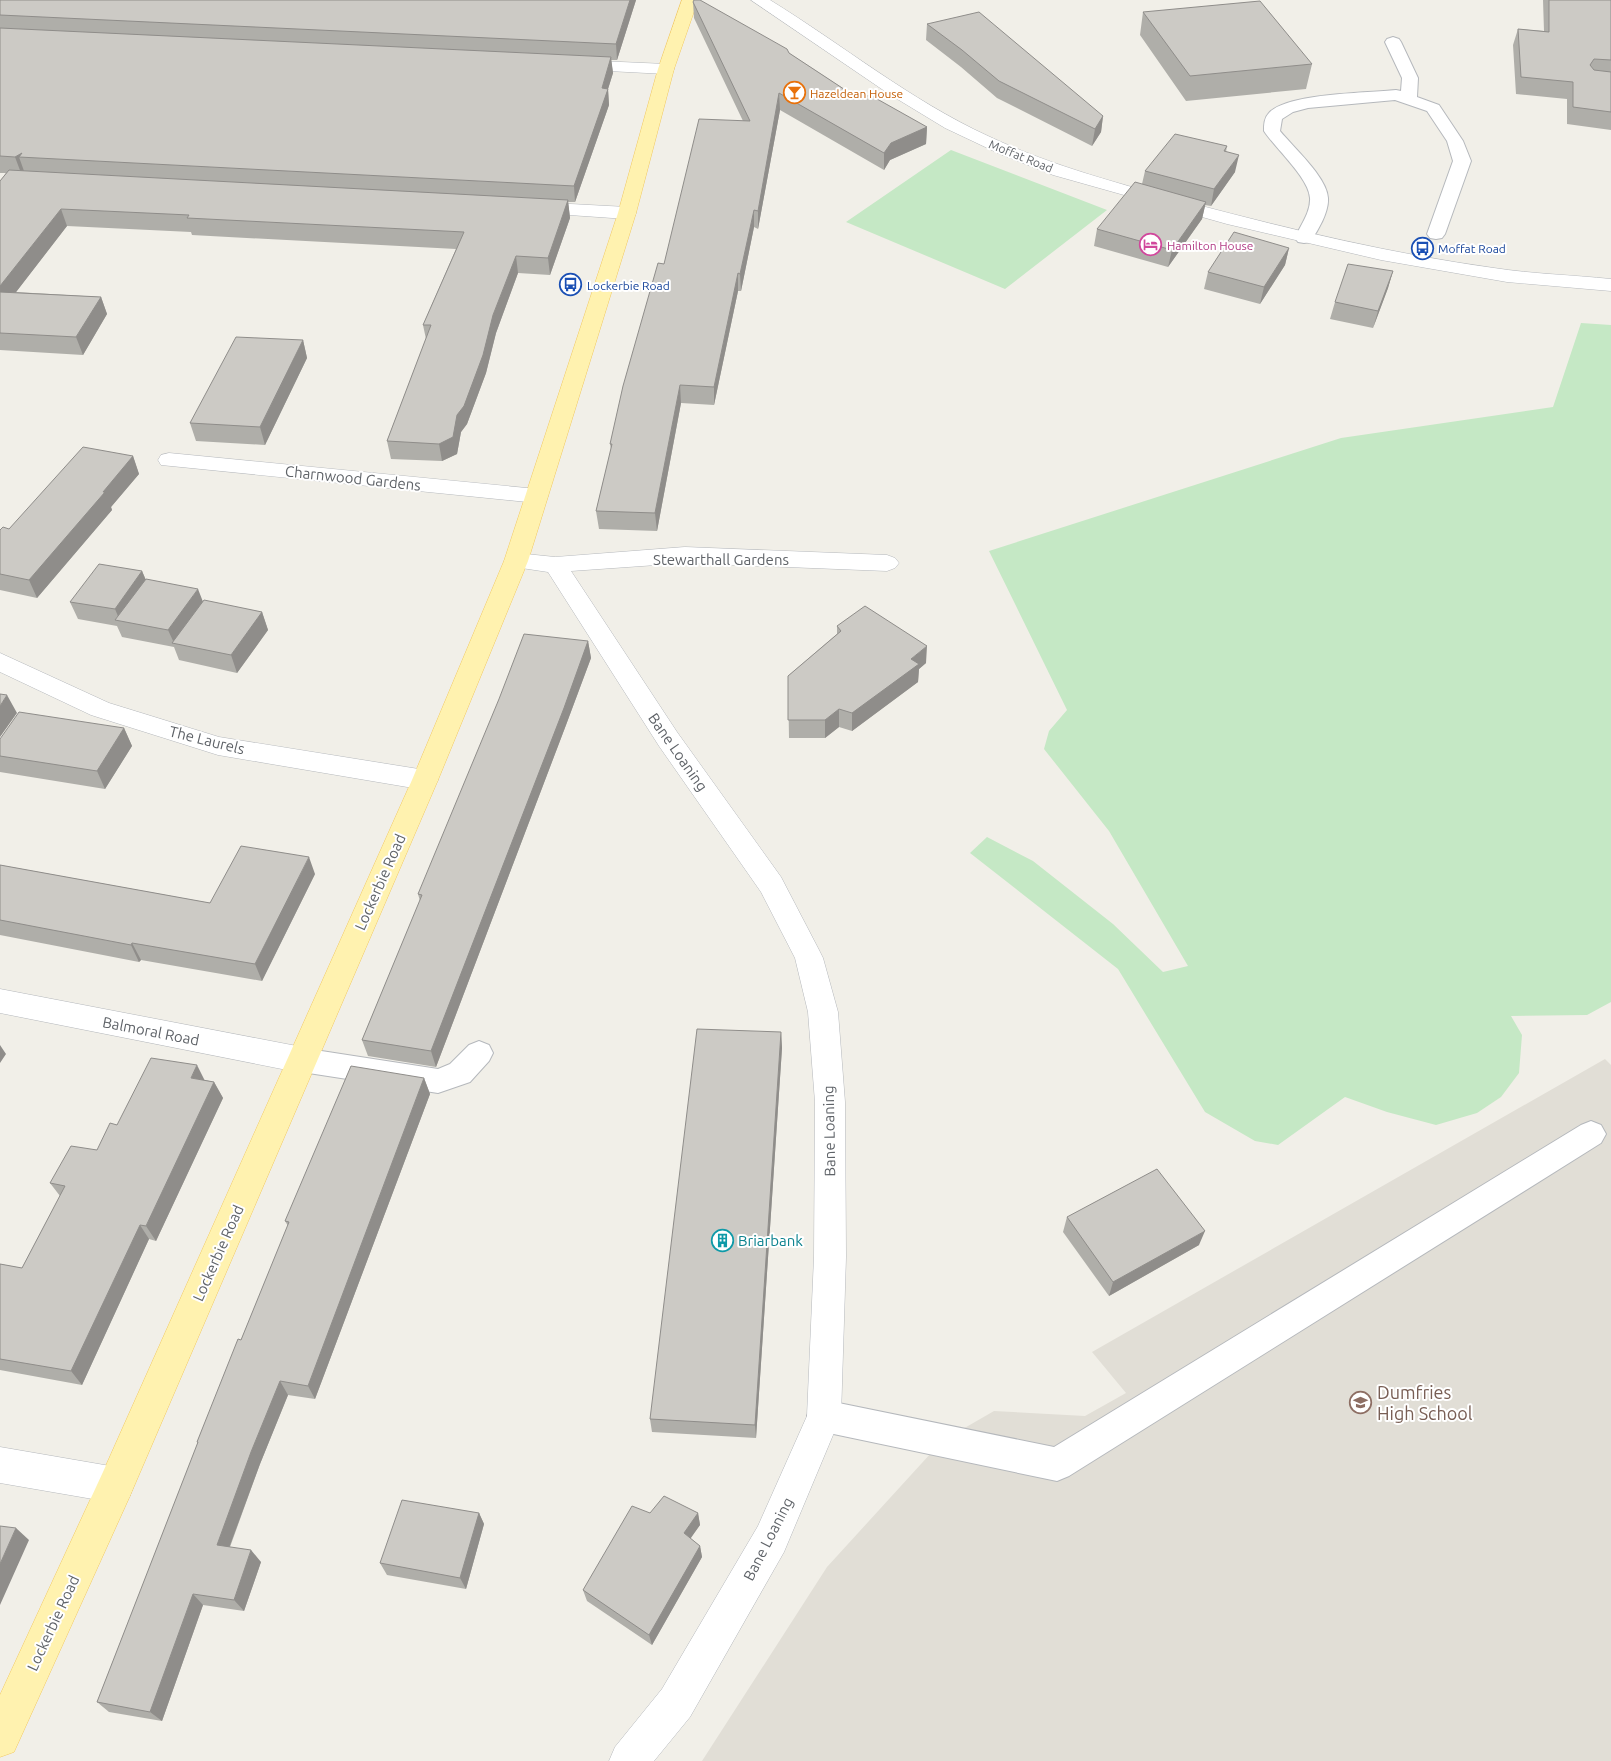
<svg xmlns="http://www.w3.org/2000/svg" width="1611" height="1761" font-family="Ubuntu,sans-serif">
<rect width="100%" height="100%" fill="#f1efe8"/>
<path fill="#e1ded6" d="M1605 1059 1611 1065V1761H702L827 1567 942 1441 994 1411 1085 1416 1126 1393 1092 1352Z"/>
<path fill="#c5e8c5" d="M951 150 1107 210 1005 289 846 222Z
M1581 323 1611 325V1002L1587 1015 1511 1016 1522 1035 1519 1073 1501 1097 1477 1113 1436 1125 1387 1112 1345 1097 1278 1145 1255 1141 1205 1112 1118 969 970 853 987 837 1033 861 1113 924 1163 972 1188 966 1109 831 1044 749 1049 731 1067 710 989 551 1341 438 1553 407Z"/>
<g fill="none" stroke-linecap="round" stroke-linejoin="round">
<defs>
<path id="service" d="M1393 37 1399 39 1401 42 1418 78 1417 97 1439 105 1463 141 1471 161 1445 234 1442 238 1436 239 1430 238 1427 234 1453 161 1447 141 1427 111 1395 100 1308 108 1293 112 1282 119 1280 131C1293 147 1327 177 1328 198 1329 212 1318 231 1310 242L1304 243 1298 242 1295 238C1300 226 1311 212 1310 198 1309 178 1275 148 1264 131 1264 125 1264 118 1269 113 1287 93 1368 93 1396 90L1401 91 1402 78 1385 42 1387 39Z
M479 1041 489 1045 493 1053 489 1061 470 1082 438 1093 302 1072 292 1069 288 1060 292 1051 302 1048 438 1069 450 1064 469 1045Z
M1591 1121 1601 1125 1606 1134 1601 1143 1069 1476 1057 1481 824 1432 812 1427 807 1416 812 1405 824 1400 1054 1447 1581 1125Z"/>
<path id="minor" d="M576 60 666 64 672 65 674 69 672 73 666 74 570 69 568 65 570 61Z
M533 202 627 207 634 209 636 213 634 217 627 219 526 212 524 208 526 204Z
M169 453 537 489 545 491 548 496 545 501 537 503 161 465 158 460 161 455Z
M685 547 887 555 895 558 899 563 895 568 887 571 685 563 571 571 677 732 781 877 819 950 823 958 838 1012 845 1102 846 1257 841 1416 784 1552 690 1717 654 1761H609L615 1747 662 1689 758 1526 807 1416 814 1257 815 1102 808 1012 795 958 761 892 659 746 548 572 508 566 504 561 508 556 516 553 555 557Z
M0 653 109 703 219 737 425 770 434 773 438 780 434 787 425 790 218 755 91 715 0 672Z
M0 1447 116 1467 129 1472 134 1485 129 1498 116 1503 0 1483Z"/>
<path id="tertiary" d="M751 0H770C843 45 910 100 988 136 1054 167 1124 185 1194 204 1293 230 1393 254 1494 268 1533 274 1572 275 1611 279V291L1507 282 1381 260 1227 224 1053 175 1000 154 945 128 889 94Z
M0 989 302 1047 313 1051 317 1060 313 1069 302 1073 0 1013Z"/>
<path id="primary" d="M682 0H698L674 69 636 213 528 561 438 780 129 1498 14 1752 0 1757V1695L103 1472 412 780 504 561 618 213 658 69Z"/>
</defs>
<use href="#service" stroke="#b5b8bc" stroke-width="2"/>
<use href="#minor" stroke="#b5b8bc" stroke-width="1"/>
<use href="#tertiary" stroke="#b5b8bc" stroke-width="1"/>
<use href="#primary" stroke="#f2c960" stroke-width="1"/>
<use href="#service" fill="#fff" fill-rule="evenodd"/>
<use href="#minor" fill="#fff" fill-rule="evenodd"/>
<use href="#tertiary" fill="#fff" fill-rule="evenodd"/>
<use href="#primary" fill="#fff2af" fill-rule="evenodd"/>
</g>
<path fill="#afaea9" d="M0 0H636L617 60H611L613 73 608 89 609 105 575 202H568L570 218 550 275 518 273 496 333 486 373 467 424 461 432 457 454 442 461 391 459 387 441 426 339 423 325 456 249 192 235 191 232 67 226 16 292 101 297 107 314 83 355 0 350V181L6 173H0Z
M1543 0H1611V130L1567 124V99L1516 94 1513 45 1518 29 1544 31Z
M693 2 789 53 859 99 927 127 926 144 890 160 884 170 780 110 758 229 754 227 741 291H738L714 405 681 403 657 531 599 529 596 511 611 449 610 444 664 264 743 121 694 18Z
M1143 12 1312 64 1306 89 1186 101 1140 35Z
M927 24 1103 116 1101 132 1092 146 997 98 961 67 926 40Z
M1227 146 1226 152 1235 172 1211 206 1205 205 1202 219 1168 267 1094 246 1097 229 1142 184 1145 171Z
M1289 248 1285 265 1260 304 1204 289 1208 272Z
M1393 271 1388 288 1373 328 1330 319 1335 302Z
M303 340 307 358 265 445 196 441 190 423Z
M133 456 139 474 111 507 112 510 37 598 0 590V530L9 529Z
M142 571 146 580 203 601 262 612 268 630 237 673 179 660 174 647 122 637 117 626 78 619 70 602Z
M837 626 926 663 919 669 918 682 852 731 839 727 825 738H789L788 676 837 634Z
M588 641 591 658 566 725 436 1067 368 1056 362 1040 420 901 418 894Z
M124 728 132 746 105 789 0 772V756Z
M0 865 210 903 315 874 262 981 141 960 139 962 0 935Z
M781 1032 782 1048 756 1438 652 1432 650 1419Z
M424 1078 430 1094 315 1399 288 1395 260 1464 230 1547 261 1562 244 1611 203 1605 162 1721 109 1712 97 1702 198 1443 197 1442 241 1340 288 1226 285 1221Z
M205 1080 214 1082 223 1098 156 1241 149 1239 82 1385 0 1370V1264L22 1268 60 1196 50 1183 97 1150 117 1125Z
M1067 1217 1199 1245 1109 1296 1063 1232Z
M479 1513 484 1524 466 1589 387 1575 380 1563Z
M650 1513H698L700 1525 690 1538 700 1546 702 1557 652 1645 587 1601 583 1590Z"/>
<path fill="#8f8d8a" d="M630 0H636L617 60 616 44Z
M611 57 613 73 608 89 609 105 575 202 574 186Z
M779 93 780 110 758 229V211Z
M1103 116 1101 132 1092 146 1095 129Z
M927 127 926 144 890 160 884 170V153L891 143Z
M22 153 19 157 24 171 21 173 15 157Z
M1239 155 1235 172 1211 206 1214 189Z
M568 200 570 218 550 275 548 258Z
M1206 202 1202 219 1168 267 1172 250Z
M61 209 67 226 3 309 0 302V286Z
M754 210V227L741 291 740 274Z
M1289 248 1285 265 1260 304 1264 287Z
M516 256 518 273 496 333 486 373 467 424 461 432 457 454 442 461 439 444 457 415 493 315Z
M1393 271 1388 288 1373 328 1378 311Z
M738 273V291L714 405V387Z
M101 297 107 314 83 355 76 337Z
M303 340 307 358 265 445 260 427Z
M680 385 681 403 657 531 655 513Z
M133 456 139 474 111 507 112 510 37 598 29 580Z
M142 571 149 588 120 621 115 609Z
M198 589 205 607 174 643 168 630Z
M262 612 268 630 237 673 231 655Z
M588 641 591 658 566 725 436 1067 431 1051Z
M927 646 926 663 919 669 918 682 852 731V713L911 659Z
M7 695 17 713 0 737V706Z
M839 709V727L825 738V720Z
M124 728 132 746 105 789 97 771Z
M309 857 315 874 262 981 255 964Z
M132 943 141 960 139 962 131 945Z
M781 1032 782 1048 756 1438 755 1425Z
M0 1045 6 1054 0 1063Z
M197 1065 205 1081 191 1078Z
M424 1078 430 1094 315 1399 308 1386Z
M214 1082 223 1098 156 1241 146 1226Z
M140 1225 149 1239 82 1385 71 1371Z
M1205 1231 1199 1245 1109 1296 1113 1282Z
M280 1381 288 1395 260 1464 226 1556 217 1545 251 1452Z
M479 1513 484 1524 466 1589 460 1578Z
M698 1513 700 1525 686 1545 684 1533Z
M16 1528 29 1540 0 1605V1564Z
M700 1546 702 1557 652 1645 649 1635Z
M251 1550 261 1562 244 1611 234 1600Z
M193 1594 203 1605 162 1721 150 1712Z"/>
<path fill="#cccac5" stroke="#8f8d8a" d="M0 0H630L616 44 0 15Z
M694 0H700L787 49 789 53 859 99 870 95 927 127 891 143 884 153 779 93 758 211 754 210 740 274 738 273 714 387 680 385 655 513 596 511 612 444H610L623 386 658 263 664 264 699 119 750 121 693 2Z
M1549 0H1611V60L1594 59 1590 65 1594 70 1611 72V112L1573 107V82L1521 77 1518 29 1549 32Z
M1260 1 1312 64 1190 76 1143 12Z
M979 12 1103 116 1095 129 999 81 962 50 927 24Z
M0 28 611 57 602 88 608 89 574 186 19 157 22 153 15 157 0 156Z
M1175 134 1227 146 1224 151 1239 155 1214 189 1145 171Z
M9 170 568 200 548 258 516 256 493 315 483 355 464 406 457 415 453 437 439 444 387 441 431 325H423L464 232 187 218 189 215 61 209 0 286V181Z
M1135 182 1206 202 1172 250 1097 229Z
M1234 232 1289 248 1264 287 1208 272Z
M1348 264 1393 271 1378 311 1335 302Z
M0 292 101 297 76 337 0 333Z
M236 337 303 340 260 427 190 423Z
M83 447 133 456 103 492H105L29 580 0 574V530L3 527 9 529Z
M99 564 142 571 115 609 70 602Z
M146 579 198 589 168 630 115 620Z
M204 600 262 612 231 655 172 643Z
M865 606 927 646 911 659 919 664 852 713 839 709 825 720H788V676L841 631 837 626Z
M524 634 588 641 564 708 431 1051 362 1040 422 895 418 894 499 699Z
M0 694 7 695 0 706Z
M19 712 124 728 97 771 0 756V739Z
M241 846 309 857 255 964 132 943 131 945 0 920V865L210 903Z
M697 1029 781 1032 755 1425 650 1419Z
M151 1058 197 1065 191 1078 214 1082 146 1226 140 1225 71 1371 0 1359V1264L22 1268 65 1186 50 1183 71 1146 97 1150 110 1123 117 1125Z
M351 1066 424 1078 308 1386 280 1381 251 1452 217 1545 251 1550 234 1600 193 1594 150 1712 97 1702 198 1442H197L238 1339 241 1340 289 1222 285 1221Z
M1157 1169 1205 1231 1113 1282 1067 1217Z
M664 1496 698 1513 684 1533 700 1546 649 1635 583 1590 632 1506 650 1513Z
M402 1500 479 1513 460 1578 380 1563Z
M0 1526 16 1528 0 1564Z"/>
<defs>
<symbol id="bar-ring" viewBox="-11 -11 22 22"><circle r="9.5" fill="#fff" stroke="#e8710a" stroke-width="1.5"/><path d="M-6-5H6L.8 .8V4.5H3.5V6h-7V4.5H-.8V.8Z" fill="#e8710a"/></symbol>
<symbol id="hotel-ring" viewBox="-11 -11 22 22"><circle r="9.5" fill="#fff" stroke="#d1479c" stroke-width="1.5"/><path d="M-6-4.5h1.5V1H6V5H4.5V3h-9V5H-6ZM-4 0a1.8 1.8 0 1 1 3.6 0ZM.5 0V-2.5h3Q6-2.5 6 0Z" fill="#d1479c"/></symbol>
<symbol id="bus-ring" viewBox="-11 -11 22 22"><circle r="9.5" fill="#fff" stroke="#1a4fb4" stroke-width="1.5"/><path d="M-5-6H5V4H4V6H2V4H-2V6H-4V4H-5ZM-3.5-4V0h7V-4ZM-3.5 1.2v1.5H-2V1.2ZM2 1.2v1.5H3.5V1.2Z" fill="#1a4fb4"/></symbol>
<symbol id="building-ring" viewBox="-11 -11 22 22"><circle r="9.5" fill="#fff" stroke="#0f9aa8" stroke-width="1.5"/><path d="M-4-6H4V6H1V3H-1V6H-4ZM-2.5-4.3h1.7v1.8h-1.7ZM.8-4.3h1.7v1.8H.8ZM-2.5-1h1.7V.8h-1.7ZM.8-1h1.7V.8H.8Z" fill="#0f9aa8"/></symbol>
<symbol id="school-ring" viewBox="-11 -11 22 22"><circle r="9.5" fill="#fff" stroke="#8d6e63" stroke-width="1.5"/><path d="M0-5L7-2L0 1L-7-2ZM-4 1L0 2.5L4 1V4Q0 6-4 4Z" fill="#8d6e63"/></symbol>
</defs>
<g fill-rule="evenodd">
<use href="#bar-ring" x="782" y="80" width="25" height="25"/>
<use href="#hotel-ring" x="1138" y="232" width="25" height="25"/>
<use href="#bus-ring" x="1410" y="236" width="25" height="25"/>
<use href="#bus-ring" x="558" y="272" width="25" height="25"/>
<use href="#building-ring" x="710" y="1228" width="25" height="25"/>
<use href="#school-ring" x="1348" y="1390" width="25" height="25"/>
</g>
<g text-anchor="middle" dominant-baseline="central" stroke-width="4" stroke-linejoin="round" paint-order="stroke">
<g font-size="12" fill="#c56008" stroke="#fff" text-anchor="start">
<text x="810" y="93">Hazeldean House</text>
</g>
<g font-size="12" fill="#5f6368" stroke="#fff">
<text transform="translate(1021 156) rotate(22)">Moffat Road</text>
</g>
<g font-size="12" fill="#b23c85" stroke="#fff" text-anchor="start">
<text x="1167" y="245">Hamilton House</text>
</g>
<g font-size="12" fill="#164399" stroke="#fff" text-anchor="start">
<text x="1438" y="248">Moffat Road</text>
<text x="587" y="285">Lockerbie Road</text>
</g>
<g font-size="15" fill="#5f6368" stroke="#fff">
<text transform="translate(353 478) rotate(6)">Charnwood Gardens</text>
<text x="721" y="559">Stewarthall Gardens</text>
<text transform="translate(207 740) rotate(14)">The Laurels</text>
<text transform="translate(678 752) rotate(55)">Bane Loaning</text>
<text transform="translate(380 882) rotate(-66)">Lockerbie Road</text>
<text transform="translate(151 1031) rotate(11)">Balmoral Road</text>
<text transform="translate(829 1131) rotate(-91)">Bane Loaning</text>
<text transform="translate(218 1253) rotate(-66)">Lockerbie Road</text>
<text transform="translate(768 1539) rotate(-63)">Bane Loaning</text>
<text transform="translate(53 1623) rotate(-65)">Lockerbie Road</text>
</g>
<g font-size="15" fill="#0d838f" stroke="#fff" text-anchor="start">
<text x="738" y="1240">Briarbank</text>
</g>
<g font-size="18" fill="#785e54" stroke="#fff" text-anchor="start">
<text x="1377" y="1392">Dumfries<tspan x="1377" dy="21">High School</tspan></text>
</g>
</g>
</svg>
